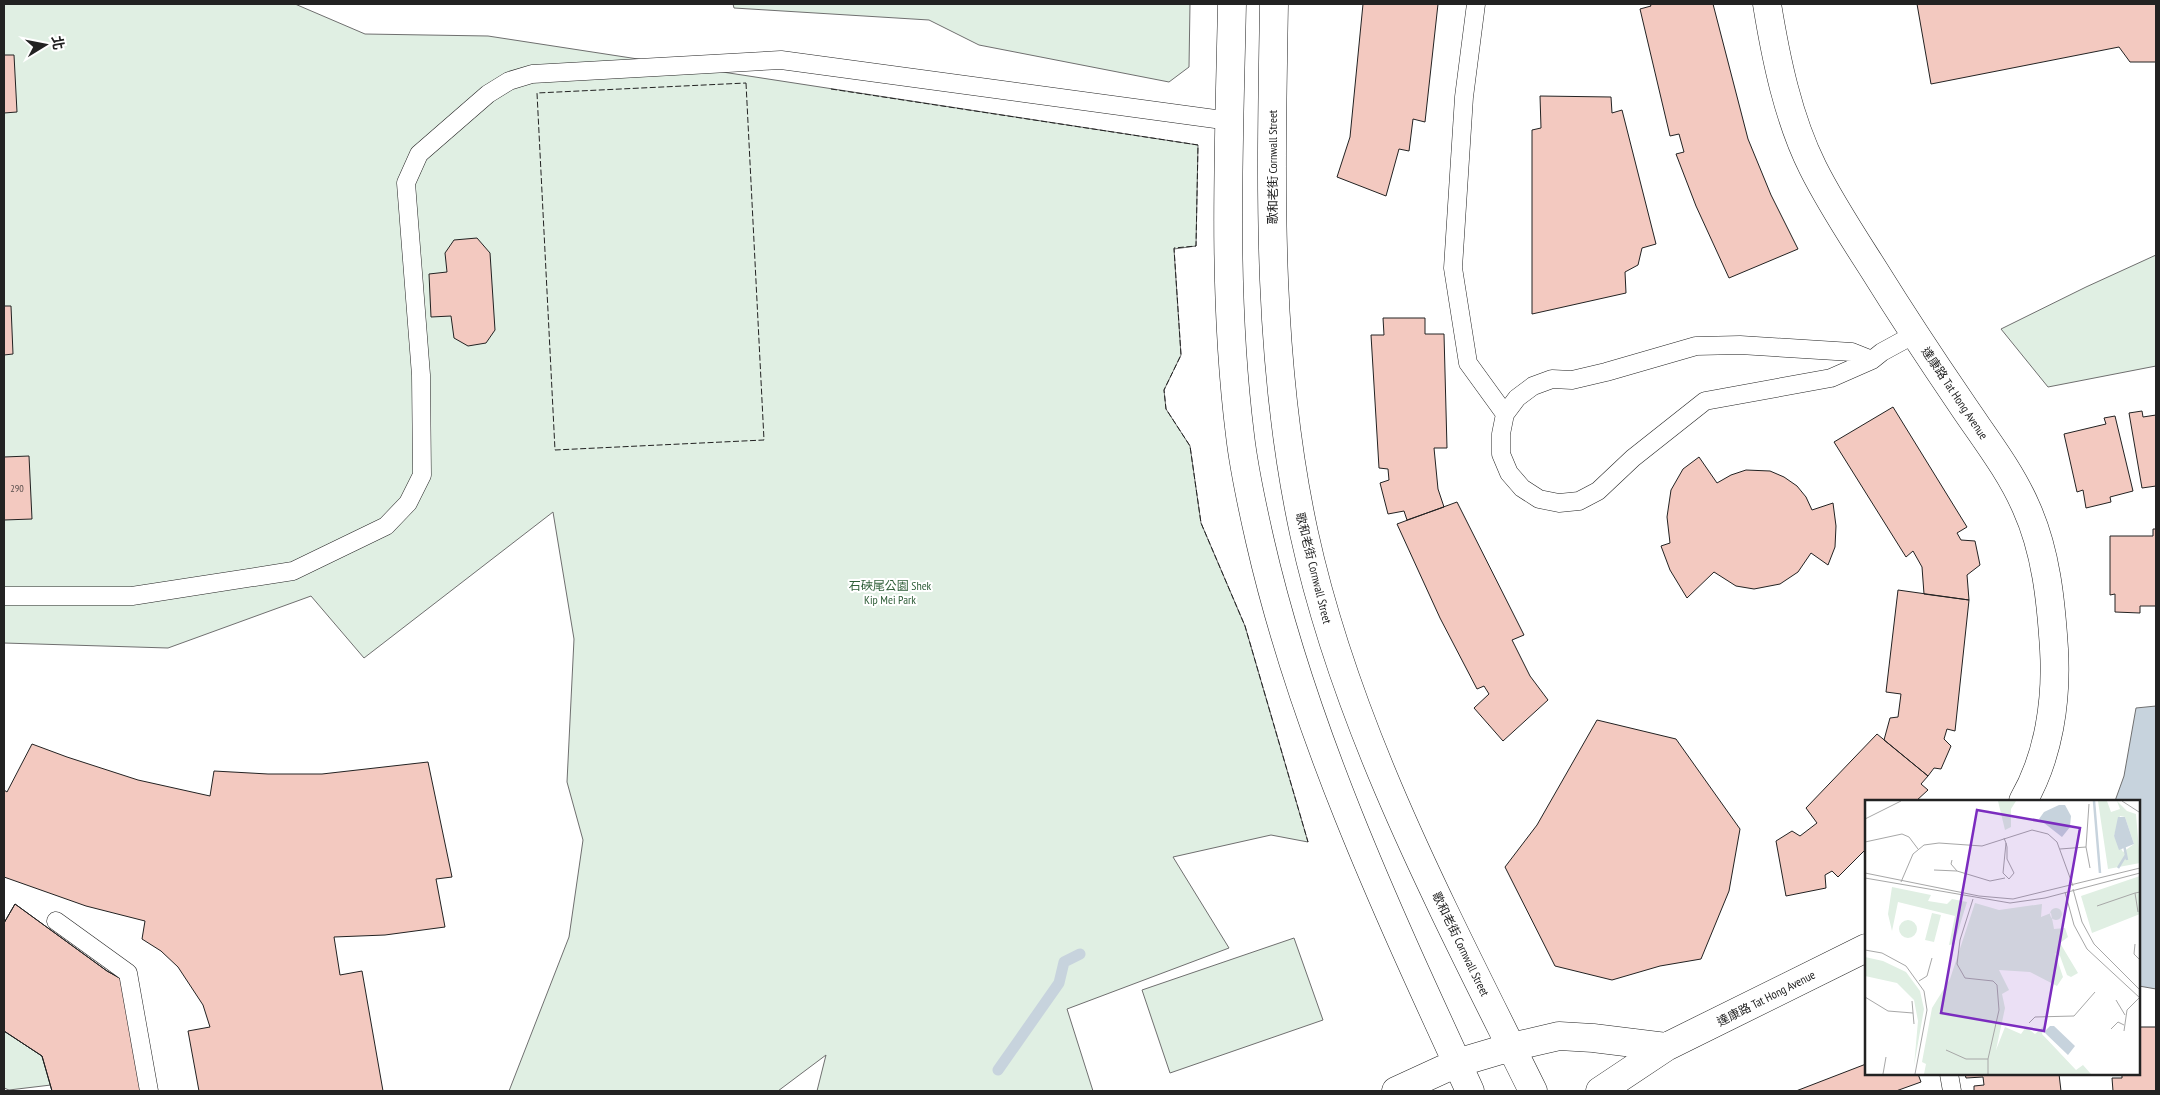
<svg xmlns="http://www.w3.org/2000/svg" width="2160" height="1095" font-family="'PT Sans Narrow','Noto Sans TC',sans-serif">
<rect width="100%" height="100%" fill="#fff"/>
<path fill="#e0efe3" stroke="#6f6f6f" d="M4 4H295L365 34 488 36 1198 145 1196 246 1174 249 1181 355 1164 390 1166 409 1190 446 1201 523 1245 626 1308 842 1271 835 1173 857 1229 948 1067 1009 1093 1091H817L826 1055 778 1091H509L569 937 583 840 567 782 574 639 553 512 364 658 311 596 168 648 4 643Z
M733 4H1190L1189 67 1169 82 979 45 929 20 734 8Z
M2156 255V366L2048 387 2001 329 2086 287Z
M1294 938 1323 1020 1170 1073 1142 990Z
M4 1031 42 1056 51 1085 9 1090 4 1088Z"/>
<path fill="#c7d3dd" stroke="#6f6f6f" d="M2156 706V989L2139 986V801H2115L2124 776 2136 708Z"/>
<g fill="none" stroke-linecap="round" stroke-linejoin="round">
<path stroke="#c7d3dd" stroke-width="11" d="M998 1070 1059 983 1064 962 1080 954"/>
</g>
<path fill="#f3c9c0" stroke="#222" d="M1363 4H1438L1425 122 1413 119 1409 151 1399 149 1386 196 1337 177 1350 137Z
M1650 4H1713L1748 139 1771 195 1798 249 1729 278 1696 206 1676 154 1684 152 1679 134 1670 136 1640 9 1651 6Z
M1917 4H2156V62H2130L2119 47 1931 84Z
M4 55H14L17 112 4 113Z
M1540 96 1611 97 1612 113 1622 110 1656 244 1642 248 1638 265 1625 272 1626 293 1532 314V130L1541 128Z
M477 238 490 253 495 330 486 343 468 346 454 338 451 316 431 317 429 274 447 272 445 253 454 240Z
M4 306H11L13 354 4 355Z
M1383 318H1425V334H1444L1447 448H1434L1438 489 1444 507 1407 520 1404 511 1388 514 1380 483 1389 480 1388 469 1379 468 1371 335H1384Z
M1893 407 1967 527 1957 533 1961 540 1975 541 1980 565 1967 575 1969 600 1924 594 1922 567 1913 551 1906 557 1834 442Z
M2142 411 2143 417 2156 415V486L2142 488 2129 413Z
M2115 416 2133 491 2110 497 2111 502 2086 508 2083 490 2077 492 2064 434 2106 424 2104 418Z
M29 456 32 519 4 520V457Z
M1699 457 1717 483 1731 475 1746 470 1770 471 1784 477 1797 486 1806 497 1812 510 1833 503 1836 526 1835 547 1828 565 1811 553 1798 572 1780 584 1754 589 1736 586 1714 572 1687 598 1670 570 1661 546 1670 543 1667 517 1671 490 1683 469Z
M1457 502 1524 635 1512 640 1530 676 1548 700 1503 741 1474 708 1489 694 1484 686 1477 689 1440 618 1397 524Z
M2153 529H2156V606H2140V613L2115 612V594L2110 595V536H2153Z
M1898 590 1969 600 1955 731 1947 729 1944 739 1951 746 1941 769 1934 768 1928 776 1884 740 1890 718 1898 717 1901 694 1886 692Z
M1597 720 1676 739 1740 829 1729 891 1701 959 1660 966 1612 980 1555 966 1505 867 1537 825Z
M1877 734 1928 776 1921 784 1928 790 1916 801H1866V849L1838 877 1832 871 1825 875 1826 888 1786 896 1776 841 1792 831 1800 836 1817 823 1806 808Z
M32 744 67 757 138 780 210 796 214 771 268 774H322L428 762 452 877 436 879 445 927 385 935 334 937 340 975 362 971 383 1091H199L188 1031 210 1027 203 1005 178 967 161 951 142 939 145 921 86 906 4 877V790L7 792Z
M15 904 107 971 125 981 142 1091H52L42 1056 4 1031V923Z
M15 904 107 971 125 981 142 1091H52L42 1056 4 1031V923Z
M2139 1027H2156V1091H2113L2112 1078H2122V1074H2139Z
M1866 1064V1074H1918L1921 1082 1896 1091H1796Z
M1965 1074H2059L2061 1091H1974V1086L1984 1085 1983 1077 1966 1078Z"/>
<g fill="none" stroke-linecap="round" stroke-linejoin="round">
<defs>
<path id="lane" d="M1476 4 1464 97 1453 268 1468 363 1505 414
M1872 360 1852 352 1740 345 1696 346 1606 372 1572 380 1552 379 1533 386 1517 398 1505 414 1501 434V454L1509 473 1522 488 1539 499 1559 503 1579 501 1598 491 1633 458 1705 401 1831 378 1872 360 1882 352 1915 334
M4 596H132L293 571 386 526 408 503 422 475 421 375 406 183 419 154 488 94 509 81 532 74 781 60 1230 121
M56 921 128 973 149 1091
M1949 1074 1952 1091"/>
<path id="street" d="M1767 4C1776 59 1788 118 1813 168 1831 204 1853 237 1874 270 1902 315 1931 359 1961 403 1983 436 2010 470 2026 507 2046 551 2051 601 2054 649 2057 700 2049 756 2023 801
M1511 1047 1559 1036 1593 1038 1666 1047
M1600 1091 1666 1047 1866 948"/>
<path id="secondary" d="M1232 4C1229 147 1222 292 1240 435 1244 470 1252 506 1260 541 1304 733 1388 913 1470 1091
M1274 4C1271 182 1266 357 1304 533 1347 730 1444 911 1533 1091
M1396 1091 1457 1063 1511 1047"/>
</defs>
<use href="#lane" stroke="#222" stroke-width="19"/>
<use href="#street" stroke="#222" stroke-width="29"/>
<use href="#secondary" stroke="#222" stroke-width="29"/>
<use href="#lane" stroke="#fff" stroke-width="18"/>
<use href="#street" stroke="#fff" stroke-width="28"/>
<use href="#secondary" stroke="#fff" stroke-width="28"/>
<path stroke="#222" stroke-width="1" stroke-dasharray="6 2.5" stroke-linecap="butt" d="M746 83 764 440 555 450 537 93Z
M831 89 1198 145 1196 246 1174 248 1181 355 1164 390 1166 409 1190 446 1201 523 1245 626 1308 842"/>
</g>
<g text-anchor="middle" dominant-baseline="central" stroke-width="4" stroke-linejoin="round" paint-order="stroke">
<g font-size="10" fill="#564c4a">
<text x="17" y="488">290</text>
</g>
<g font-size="12" fill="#222" stroke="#fff">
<text transform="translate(1272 167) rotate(-90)">歌和老街 Cornwall Street</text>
<text transform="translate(1955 393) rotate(56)">達康路 Tat Hong Avenue</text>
<text transform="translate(1314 568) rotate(76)">歌和老街 Cornwall Street</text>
<text transform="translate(1461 944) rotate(64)">歌和老街 Cornwall Street</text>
<text transform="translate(1766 998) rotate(-27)">達康路 Tat Hong Avenue</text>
</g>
<g font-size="12" fill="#2f5e38" stroke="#fff">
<text x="890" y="585">石硤尾公園 Shek<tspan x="890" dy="14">Kip Mei Park</tspan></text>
</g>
</g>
<g transform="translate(1865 800)">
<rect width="275" height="275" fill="#fff"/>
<path d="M133 1H151L146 9V27L140 30ZM233 1H242L246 12 255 9 252 1 262 11 271 14 275 63 243 69ZM255 16 260 17 269 44 258 52 249 36ZM275 76V114L227 133 216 96ZM27 87 66 95 63 101 82 104 87 99 102 102 89 144 84 145 90 116 33 102 27 131 23 114ZM110 103 134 110 177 104 176 117 186 113 189 129 200 128 203 137 195 143 213 173 206 177 202 175 195 156 190 153 198 177 192 186 165 172 134 170 144 190 137 194 140 208 131 250 140 227 156 234 161 227 170 234 179 226 177 234 211 270 218 265 226 274H59L61 264 57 262 67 208 85 179ZM185 114a6 6 0 1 1 12 0a6 6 0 1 1-12 0ZM67 113 76 115 69 142 60 140ZM34 129a9 9 0 1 1 18 0a9 9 0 1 1-18 0ZM0 157 18 161 41 172 55 191 59 209 49 266 53 221 49 200 32 183 0 176Z" fill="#e0efe3" fill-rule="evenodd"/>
<path d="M194 5H200L206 16 205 27 197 37 174 19 179 12ZM253 17H260L269 44 254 50 249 36ZM185 226H189L210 246 203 255 179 232Z" fill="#c7d3dd"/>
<path fill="none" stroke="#c7d3dd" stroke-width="2.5" d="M229 1 235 73M259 45 262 60M253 68 261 55"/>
<path fill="none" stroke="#a7a7a7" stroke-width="1" d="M257 1 274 12M275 11V29M0 19 36 1M139 38 141 43 142 47V59L149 73 144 79 138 73 141 43M0 42 37 34 44 37 53 49M221 47 224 4M195 49 221 47 225 68M87 60 86 64 92 71 125 81 140 78M69 70 92 71M0 73 114 96 148 99 275 68M0 78 145 103 180 98 275 73M36 82 48 54 59 45 74 43 117 46 167 30 183 34 192 42 208 86M208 89 217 122 229 144 275 190M200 92 209 125 222 149 275 198M108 99 95 140 92 164 100 178 128 181 132 185 134 210 123 259V274M232 106 270 93M273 112 270 93 275 92M270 144 269 154 275 160M0 150 17 153 41 166 59 191 62 210 50 274M54 181 62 176 67 158M0 197 23 211 48 213M251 200 260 215M47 201 49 224M164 223 170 217 209 216 230 192M246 229 253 222 259 225M259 231 262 210 275 197M81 250 101 259H123M18 274 21 257"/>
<path fill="#7b2cbf" fill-opacity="0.15" stroke="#7b2cbf" stroke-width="2.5" d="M112 10 215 28 179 231 76 213Z"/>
<rect width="275" height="275" fill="none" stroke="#222" stroke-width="2.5"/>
</g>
<rect width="2160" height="1095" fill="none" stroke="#222222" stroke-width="10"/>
<g transform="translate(45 45) rotate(80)" stroke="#ffffff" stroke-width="4" paint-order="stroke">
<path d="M0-4L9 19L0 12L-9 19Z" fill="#222222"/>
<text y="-8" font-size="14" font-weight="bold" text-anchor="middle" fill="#222222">北</text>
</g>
</svg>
